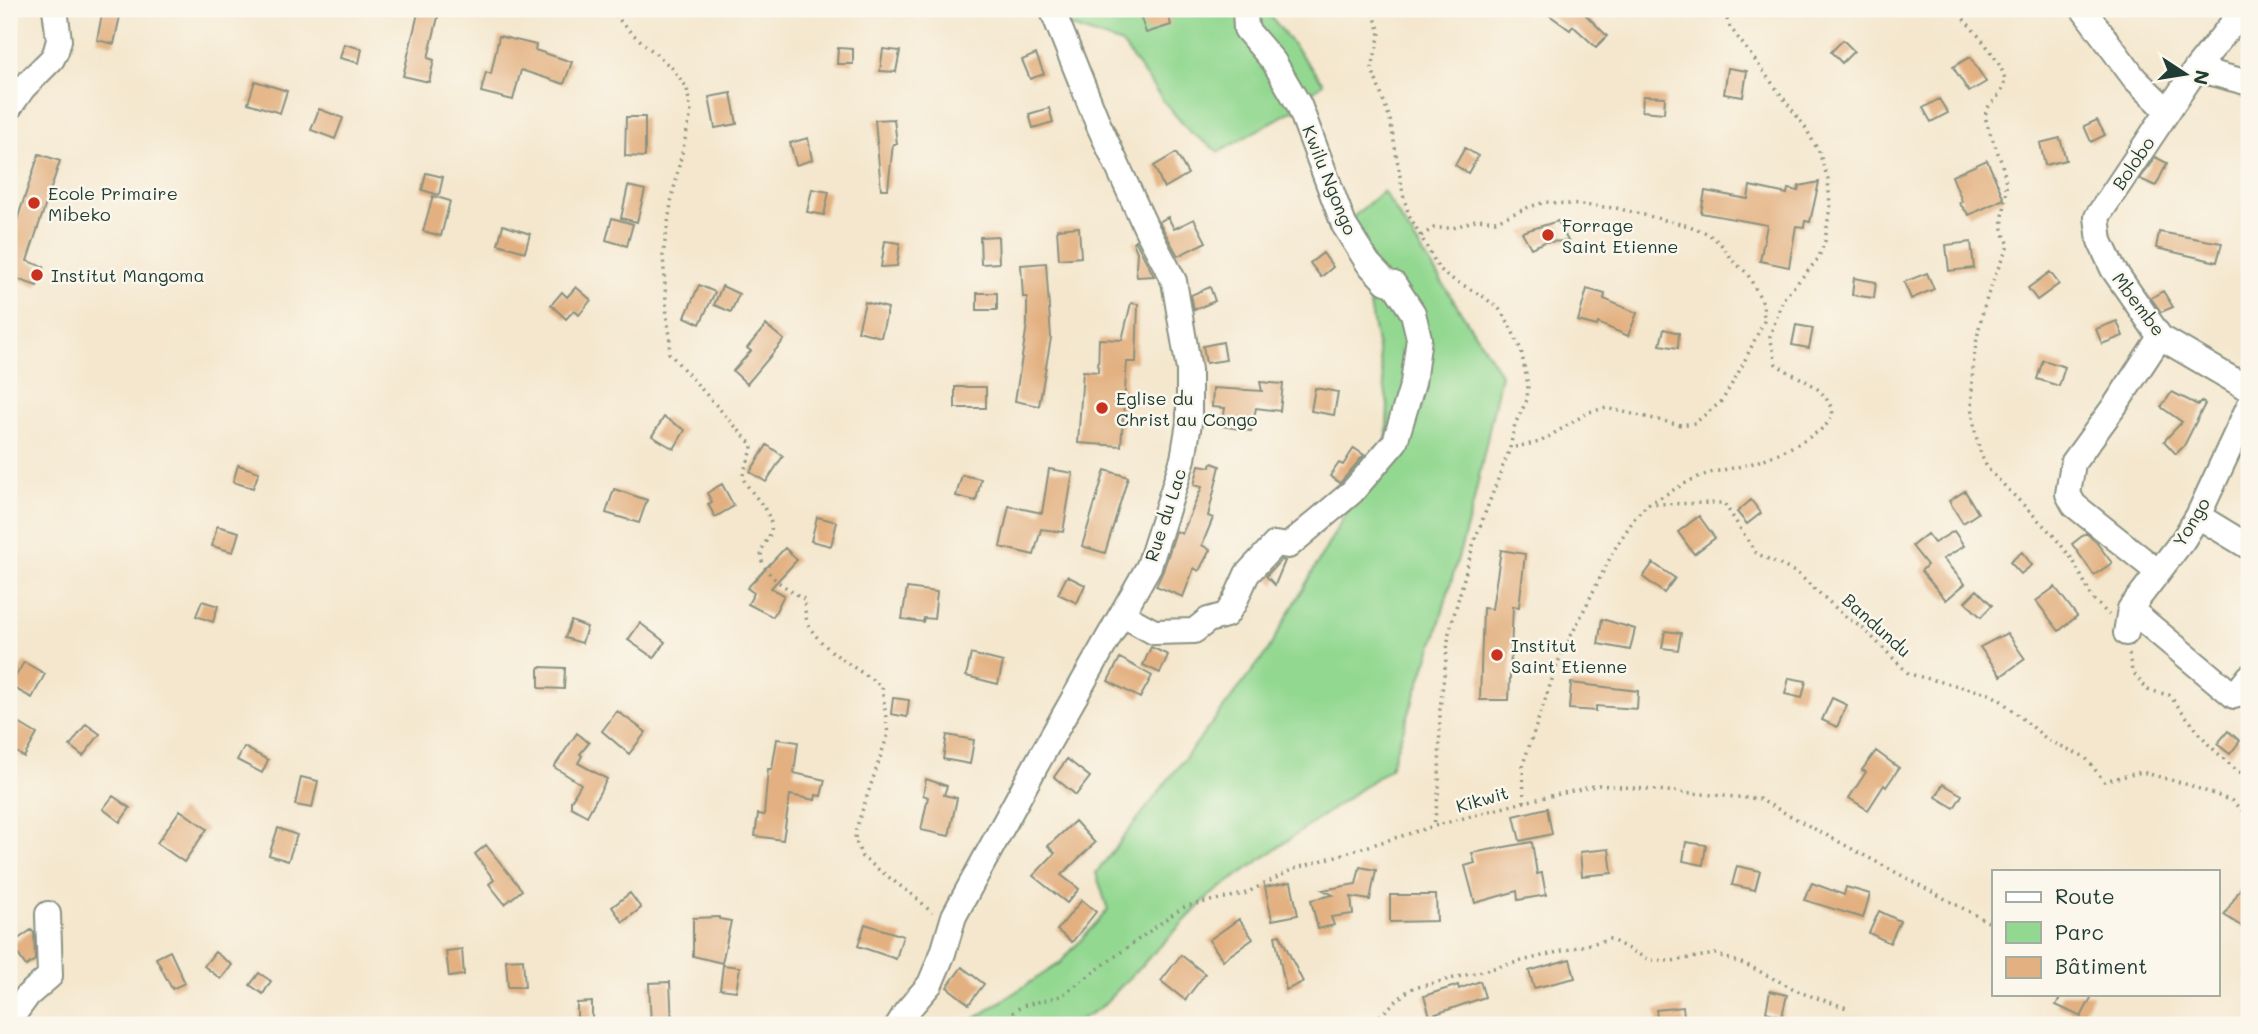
<svg xmlns="http://www.w3.org/2000/svg" width="2258" height="1034" font-family="Mali,sans-serif">
<rect width="100%" height="100%" fill="#fbf7ec"/>
<filter id="ink" filterUnits="userSpaceOnUse"><feTurbulence type="fractalNoise" baseFrequency=".0143" numOctaves="2"/><feDisplacementMap in="SourceGraphic" scale="14" xChannelSelector="R" yChannelSelector="G"/><feConvolveMatrix kernelMatrix="1 2 1 2 8 2 1 2 1" color-interpolation-filters="sRGB"/></filter>
<filter id="wash" filterUnits="userSpaceOnUse"><feTurbulence type="fractalNoise" baseFrequency=".00686" numOctaves="4" result="noise"/><feDisplacementMap in="SourceGraphic" scale="28" xChannelSelector="R" yChannelSelector="G"/><feGaussianBlur stdDeviation="1.57" result="paint"/><feColorMatrix in="noise" values="0 0 0 0 0 0 0 0 0 0 0 0 0 0 0 0 0 1.4 0 .05"/><feComposite in="paint" operator="in"/></filter>
<g filter="url(#wash)">
<rect width="100%" height="100%" fill="#f4e7ce"/>
<path fill="#93d891" stroke="#598a62" stroke-width="2" d="M1019 9H1265L1323 83 1293 110 1219 152 1189 131 1165 103 1122 44Z
M1383 191 1501 374 1473 505 1436 635 1390 768 1208 897 1100 1008 1071 1025H965L1060 963 1108 910 1096 873 1267 652 1359 490 1386 460 1388 405 1366 283 1344 225Z"/>
<g id="blocks">
<path fill="#e3b181" d="M103 9 121 11 114 44 97 40Z
M419 9 439 13 428 58 434 60 429 82 403 76Z
M1138 9H1167L1171 25 1146 33Z
M1541 9H1585L1583 12 1607 36 1596 47 1573 26 1570 30Z
M499 36 536 45 535 50 572 62 564 84 521 70 513 100 481 92 486 72 491 74Z
M1843 40 1854 51 1842 63 1831 52Z
M344 44 362 49 359 63 340 58Z
M838 48 853 49V64H837Z
M883 49 900 51 896 72 880 71Z
M1036 54 1044 74 1030 79 1022 60Z
M1970 57 1986 82 1969 92 1953 67Z
M1728 68 1747 71 1743 97 1724 94Z
M255 81 287 91 280 113 248 103Z
M731 93 737 124 715 128 709 97Z
M1643 96 1665 97 1664 113 1642 111Z
M1939 99 1948 113 1931 122 1923 108Z
M1049 108 1053 122 1033 128 1029 114Z
M319 109 343 118 335 139 311 130Z
M626 117H645V157L625 156Z
M894 119 897 144H893L888 189H881L875 120Z
M2097 120 2105 135 2091 142 2084 126Z
M808 138 812 160 796 165 790 143Z
M2060 138 2066 160 2045 165 2040 143Z
M1465 148 1478 156 1468 173 1455 165Z
M1176 153 1188 174 1164 188 1154 166Z
M39 154 60 161 27 261 44 267 37 286 9 276V244Z
M2155 157 2167 163 2156 186 2140 179Z
M1987 160 2004 199 1969 215 1959 203 1962 201 1952 176Z
M426 173 443 177 439 195 422 190Z
M1819 182 1810 222 1805 221 1804 227 1796 226 1789 267 1760 261 1767 225 1701 213 1705 191 1748 199 1750 186 1787 194 1788 189 1798 191 1799 186Z
M628 186 645 190 637 222 621 218Z
M812 189 829 192 824 215 807 212Z
M433 196 450 201 441 236 423 231Z
M1168 217 1174 229 1194 219 1206 242 1178 256 1159 222Z
M612 218 633 224 627 246 606 240Z
M1558 221 1568 241 1545 242 1531 248 1522 232Z
M503 225 530 234 525 252 498 244Z
M1079 227 1081 257 1059 259 1057 229Z
M2159 232 2222 243 2217 262 2156 248Z
M998 236 999 263 981 264 980 237Z
M1135 240 1154 276 1137 277 1136 268 1137 252 1133 242Z
M885 241 900 243 897 266 881 267Z
M1971 242 1974 268 1949 271 1946 245Z
M1323 253 1333 267 1321 277 1310 263Z
M1046 263 1051 338 1039 406 1015 401 1027 325V297H1023L1021 265Z
M2050 272 2059 284 2037 300 2028 288Z
M1927 273 1934 289 1911 299 1904 282Z
M1854 278 1876 282 1874 298 1852 295Z
M699 285 715 292 700 324 685 317Z
M722 286 739 294 731 312 714 305Z
M576 287 591 300 579 315 574 310 566 319 551 305 562 292 567 297Z
M1210 287 1215 301 1194 310 1191 295Z
M1587 289 1605 294 1604 299 1637 313 1628 336 1598 323 1597 326 1578 321Z
M2163 291 2173 307 2161 312 2151 298Z
M977 293H997V310H977Z
M865 302 888 308 881 337 858 331Z
M1131 303 1138 304 1136 362H1127L1121 446 1078 443 1083 371 1098 372 1099 339 1122 340Z
M2117 321 2123 336 2102 344 2096 329Z
M766 325 784 340 747 384 733 371 751 351 747 348Z
M1796 325 1813 328 1809 348 1792 345Z
M1664 329 1679 333 1678 348 1660 345Z
M1223 342 1226 360 1206 363 1203 346Z
M2043 360 2065 367 2059 386 2037 379Z
M1260 382 1283 384 1280 411 1256 408 1251 431 1222 426 1225 408 1212 407 1213 388 1262 391Z
M955 387H986V408H955Z
M1315 388 1338 392 1334 415 1311 411Z
M2172 392 2198 405 2202 401 2205 404 2184 446 2176 454 2164 441 2182 422 2161 407Z
M664 417 685 430 674 449 652 436Z
M767 445 783 456 766 482 750 472Z
M1354 448 1364 455 1340 483 1330 476 1339 463 1343 465Z
M1212 463 1220 466 1208 516 1213 518 1202 545 1210 550 1199 571 1194 568 1183 597 1156 586 1163 571 1176 531 1182 534 1202 487 1194 485 1199 465 1210 467Z
M238 465 259 472 253 488 233 482Z
M1049 469 1073 473 1063 532 1041 529 1034 555 1000 547 1009 506 1042 513Z
M1105 470 1128 477 1105 553 1082 546Z
M962 475 981 479 976 501 956 496Z
M722 484 734 506 715 517 708 504 712 502 707 493Z
M614 489 647 500 639 523 606 513Z
M1965 491 1978 513 1963 523 1949 501Z
M1751 500 1761 513 1747 524 1737 512Z
M1699 516 1715 538 1694 554 1678 532Z
M817 517 837 522 831 546 811 541Z
M217 526 239 532 233 552 212 546Z
M1954 531 1964 546 1943 559 1965 584 1946 600 1921 571 1927 565 1912 546 1927 534 1934 543Z
M2086 533 2096 542 2112 563 2094 575 2072 544Z
M785 548 797 560 771 588 784 595 773 617 748 604 754 593 747 588Z
M1501 550 1525 554 1519 607 1513 606 1509 700H1480L1483 608 1492 609Z
M2022 552 2032 565 2021 574 2010 562Z
M1281 560 1285 561 1275 585 1266 576Z
M1653 563 1675 578 1664 593 1643 577Z
M1067 576 1085 585 1077 603 1058 594Z
M2055 587 2077 616 2059 631 2036 601Z
M907 588 937 592 934 619 924 618 923 622 902 619Z
M1977 590 1992 605 1981 617 1965 602Z
M202 601 218 606 213 622 196 616Z
M1602 619 1635 629 1630 650 1598 644Z
M571 621 587 627 582 643 565 638Z
M640 623 665 642 654 658 628 640Z
M1665 631 1681 633 1678 650 1662 648Z
M2007 633 2025 659 2001 676 1980 647Z
M1151 647 1168 655 1160 673 1143 665Z
M971 654 1003 662 998 684 966 676Z
M1120 658 1152 676 1140 698 1108 681Z
M24 662 45 674 32 698 10 686Z
M539 667 565 668 564 689 539 688Z
M1789 678 1806 681 1802 698 1785 694Z
M1571 683 1638 691 1637 709 1596 706V711L1569 709Z
M893 698 909 700 907 717 891 714Z
M1832 698 1847 705 1837 727 1822 720Z
M617 711 646 732 629 754 602 731Z
M17 722 37 734 24 757 9 747V735Z
M86 724 100 734 83 756 70 746Z
M2228 731 2240 741 2230 754 2217 744Z
M577 733 589 743 580 754 582 756 578 763 607 779 587 816 571 807V801L581 784 554 767Z
M947 735 974 740 970 764 943 759Z
M777 739 798 742 794 773 825 780 821 796 816 795 815 800 790 795 783 840 755 836 758 814 764 815 768 769H772Z
M244 747 268 760 262 773 237 760Z
M1876 751 1899 768 1886 787 1884 785 1868 810 1849 798 1866 772 1862 770Z
M1067 759 1090 777 1076 795 1054 777Z
M301 777 318 781 312 808 295 805Z
M926 779 947 786 944 795 957 798 949 836 921 830 928 797 923 795Z
M1943 784 1962 795 1954 808 1936 797Z
M113 796 130 808 120 822 103 809Z
M1547 808 1552 834 1520 841 1514 816Z
M180 810 207 829 184 862 157 843Z
M1075 821 1095 843 1061 875 1079 889 1067 903 1033 876 1055 853 1048 846Z
M278 828 297 835 288 861 269 855Z
M1532 842 1537 874 1542 873 1546 895 1518 900 1517 891 1475 903 1465 866 1475 863 1472 853Z
M1686 842 1706 845 1703 865 1683 861Z
M486 845 522 890 505 904 489 884 494 880 475 854Z
M1609 849 1612 873 1582 876 1580 852Z
M1737 866 1760 871 1755 890 1732 885Z
M1360 867 1376 870 1370 900 1351 897 1353 914 1331 917 1334 925 1318 929 1311 900 1333 895 1323 890 1356 884Z
M2249 875V931L2224 915Z
M1291 882 1298 915 1272 920 1265 887Z
M1812 883 1844 895 1846 887 1870 894 1863 918 1804 900Z
M630 893 641 908 623 922 612 907Z
M1390 895H1436L1437 921 1390 922Z
M1082 900 1096 912 1072 942 1057 930Z
M1879 911 1900 921 1890 943 1869 933Z
M719 917V919L731 921 722 963 693 956V918Z
M1239 919 1253 939 1223 960 1209 940Z
M865 924 903 936 896 959 858 946Z
M31 930 34 933 35 960 26 966 11 944Z
M1280 935 1303 982 1286 990 1275 936Z
M462 949 464 975 449 977 446 951Z
M170 951 185 983 172 989 156 958Z
M215 952 232 965 221 979 204 966Z
M1181 955 1205 974 1185 1000 1161 981Z
M523 959 525 987H508L506 960Z
M1570 959 1575 978 1534 988 1529 971Z
M723 965 740 967 736 991 720 989Z
M962 967 984 984 969 1004 947 987Z
M259 973 271 981 263 994 250 985Z
M1480 981 1485 997 1430 1016 1424 996 1458 985 1459 989Z
M670 982 672 1025H651L649 983Z
M1770 991 1787 995 1782 1016 1766 1012Z
M2062 994H2093L2081 1017 2056 1005Z
M592 1002V1025H577V1003Z
M1683 1007 1685 1025H1658L1656 1010Z"/>
</g>
</g>
<g filter="url(#ink)">
<use href="#blocks" fill-opacity="0" stroke="#8a9281" stroke-width="2"/>
<g fill="none" stroke-linecap="round" stroke-linejoin="round">
<defs>
<path id="minor" d="M2083 9 2135 79 2168 111
M2244 9 2196 69 2097 217 2100 241 2113 269 2160 337 2249 389
M2196 69 2249 83
M9 108 23 88 52 59 56 51 59 40 55 9
M2198 516 2249 547
M2158 572 2074 505 2068 494 2073 463 2116 404 2160 337
M2130 609 2234 696 2249 677
M1123 615 1154 632 1194 631 1208 620 1226 615 1234 603 1247 574 1275 544 1288 546 1352 492 1395 442 1413 383 1419 338 1413 313 1394 284 1386 282 1368 263 1344 225 1299 105 1274 62 1246 29 1245 9
M2126 633 2130 609 2183 540 2198 516 2249 406
M9 1021 28 995 50 976 48 914
M898 1025 906 1012 930 984 943 953 954 916 1036 765 1149 566 1183 459 1189 423V370L1174 281 1147 230 1099 126 1052 9"/>
</defs>
<use href="#minor" stroke="#8a9281" stroke-width="28"/>
<path stroke="#8a9281" stroke-width="3.5" stroke-dasharray="2 5" stroke-linecap="butt" d="M611 9 626 28 672 68 687 88 691 113 672 197 663 255 667 317 670 336 669 353 752 445C752 457 744 466 743 476 743 486 768 506 771 523 773 534 767 538 763 547 753 571 789 589 804 599 805 607 805 619 809 626 825 653 858 668 882 687L888 734 856 829 855 839 862 857 919 900 932 913
M1367 9 1374 15 1380 32 1372 69 1390 119 1404 199 1409 215 1438 267 1447 276 1484 297 1500 310 1508 322 1521 350 1528 385 1527 400 1515 424 1510 448 1474 542 1449 633 1440 709 1439 787 1434 826
M1954 9C1968 23 1997 55 2003 73 2006 79 2004 87 2000 93 1995 103 1983 106 1986 120 1992 143 2005 162 2006 187 2007 210 1996 224 2009 244 2003 257 1997 270 1992 284 1972 335 1961 420 1988 469L2053 535 2073 560 2093 599 2109 615
M1421 236 1434 228H1453L1478 219 1496 221 1529 207 1545 202 1616 208 1685 225 1707 233 1720 243 1734 262 1747 273 1763 303 1764 321 1741 368 1722 401 1695 423 1681 425 1606 408 1589 412 1540 442 1510 448
M1648 504C1664 496 1679 486 1696 478 1714 470 1734 469 1753 463 1769 458 1839 430 1832 410 1822 382 1796 379 1776 364L1770 336 1783 299 1818 259 1825 241 1830 206 1828 179 1819 152 1805 127 1730 27 1723 9
M2129 654 2132 671 2148 690 2169 695 2209 745 2237 771 2249 777
M1524 802 1523 764 1558 662 1614 550 1636 516 1648 504 1724 503 1756 553 1797 573 1847 618 1864 629 1909 674 1987 693 1999 699 2048 740 2085 757 2104 781 2142 772 2189 785 2232 801 2249 817
M995 1025 1022 1006 1061 996 1173 914 1186 906 1244 894 1294 869 1434 826 1524 802 1599 785 1759 799 1994 925
M1369 1025 1410 989 1610 939 1649 960 1672 961 1715 954 1747 965 1802 993 1850 1009"/>
<use href="#minor" stroke="#fff" stroke-width="24"/>
</g>
</g>
<g fill="#c8321e" stroke="#fbf7ec" stroke-width="2.5">
<circle cx="34" cy="203" r="7"/>
<circle cx="1548" cy="235" r="7"/>
<circle cx="37" cy="275" r="7"/>
<circle cx="1102" cy="408" r="7"/>
<circle cx="1497" cy="655" r="7"/>
</g>
<g text-anchor="middle" dominant-baseline="central" stroke-width="5" stroke-linejoin="round" paint-order="stroke">
<g font-size="18" fill="#1f3d34" stroke="#fbf7ec">
<text transform="translate(2133 163) rotate(-56)">Bolobo</text>
<text transform="translate(1330 180) rotate(68)">Kwilu Ngongo</text>
<text transform="translate(2139 304) rotate(53)">Mbembe</text>
<text transform="translate(1165 515) rotate(-72)">Rue du Lac</text>
<text transform="translate(2191 522) rotate(-59)">Yongo</text>
<text transform="translate(1877 625) rotate(42)">Bandundu</text>
<text transform="translate(1482 799) rotate(-16)">Kikwit</text>
</g>
<g font-size="18" fill="#1f3d34" stroke="#fbf7ec" text-anchor="start">
<text x="48" y="193">Ecole Primaire<tspan x="48" dy="21">Mibeko</tspan></text>
<text x="1562" y="225">Forrage<tspan x="1562" dy="21">Saint Etienne</tspan></text>
<text x="51" y="275">Institut Mangoma</text>
<text x="1116" y="398">Eglise du<tspan x="1116" dy="21">Christ au Congo</tspan></text>
<text x="1511" y="645">Institut<tspan x="1511" dy="21">Saint Etienne</tspan></text>
</g>
</g>
<rect width="2258" height="1034" fill="none" stroke="#fbf7ec" stroke-width="35"/>
<rect x="1992" y="870" width="228" height="126" fill="#fbf7ec" stroke="#a3ada2" stroke-width="2"/>
<rect x="2006" y="892" width="35" height="10" fill="#ffffff" stroke="#a3ada2" stroke-width="2"/>
<text x="2055" y="904" font-size="21" fill="#1f3d34">Route</text>
<rect x="2006" y="922" width="35" height="21" fill="#93d891" stroke="#a3ada2" stroke-width="2"/>
<text x="2055" y="940" font-size="21" fill="#1f3d34">Parc</text>
<rect x="2006" y="957" width="35" height="21" fill="#e3b181" stroke="#a3ada2" stroke-width="2"/>
<text x="2055" y="974" font-size="21" fill="#1f3d34">Bâtiment</text>
<g transform="translate(2185 74) rotate(102)" stroke="#fbf7ec" stroke-width="5" paint-order="stroke">
<path d="M0-5L12 26L0 18L-12 26Z" fill="#1f3d34"/>
<text y="-10" font-size="19" font-weight="bold" text-anchor="middle" fill="#1f3d34">N</text>
</g>
</svg>
